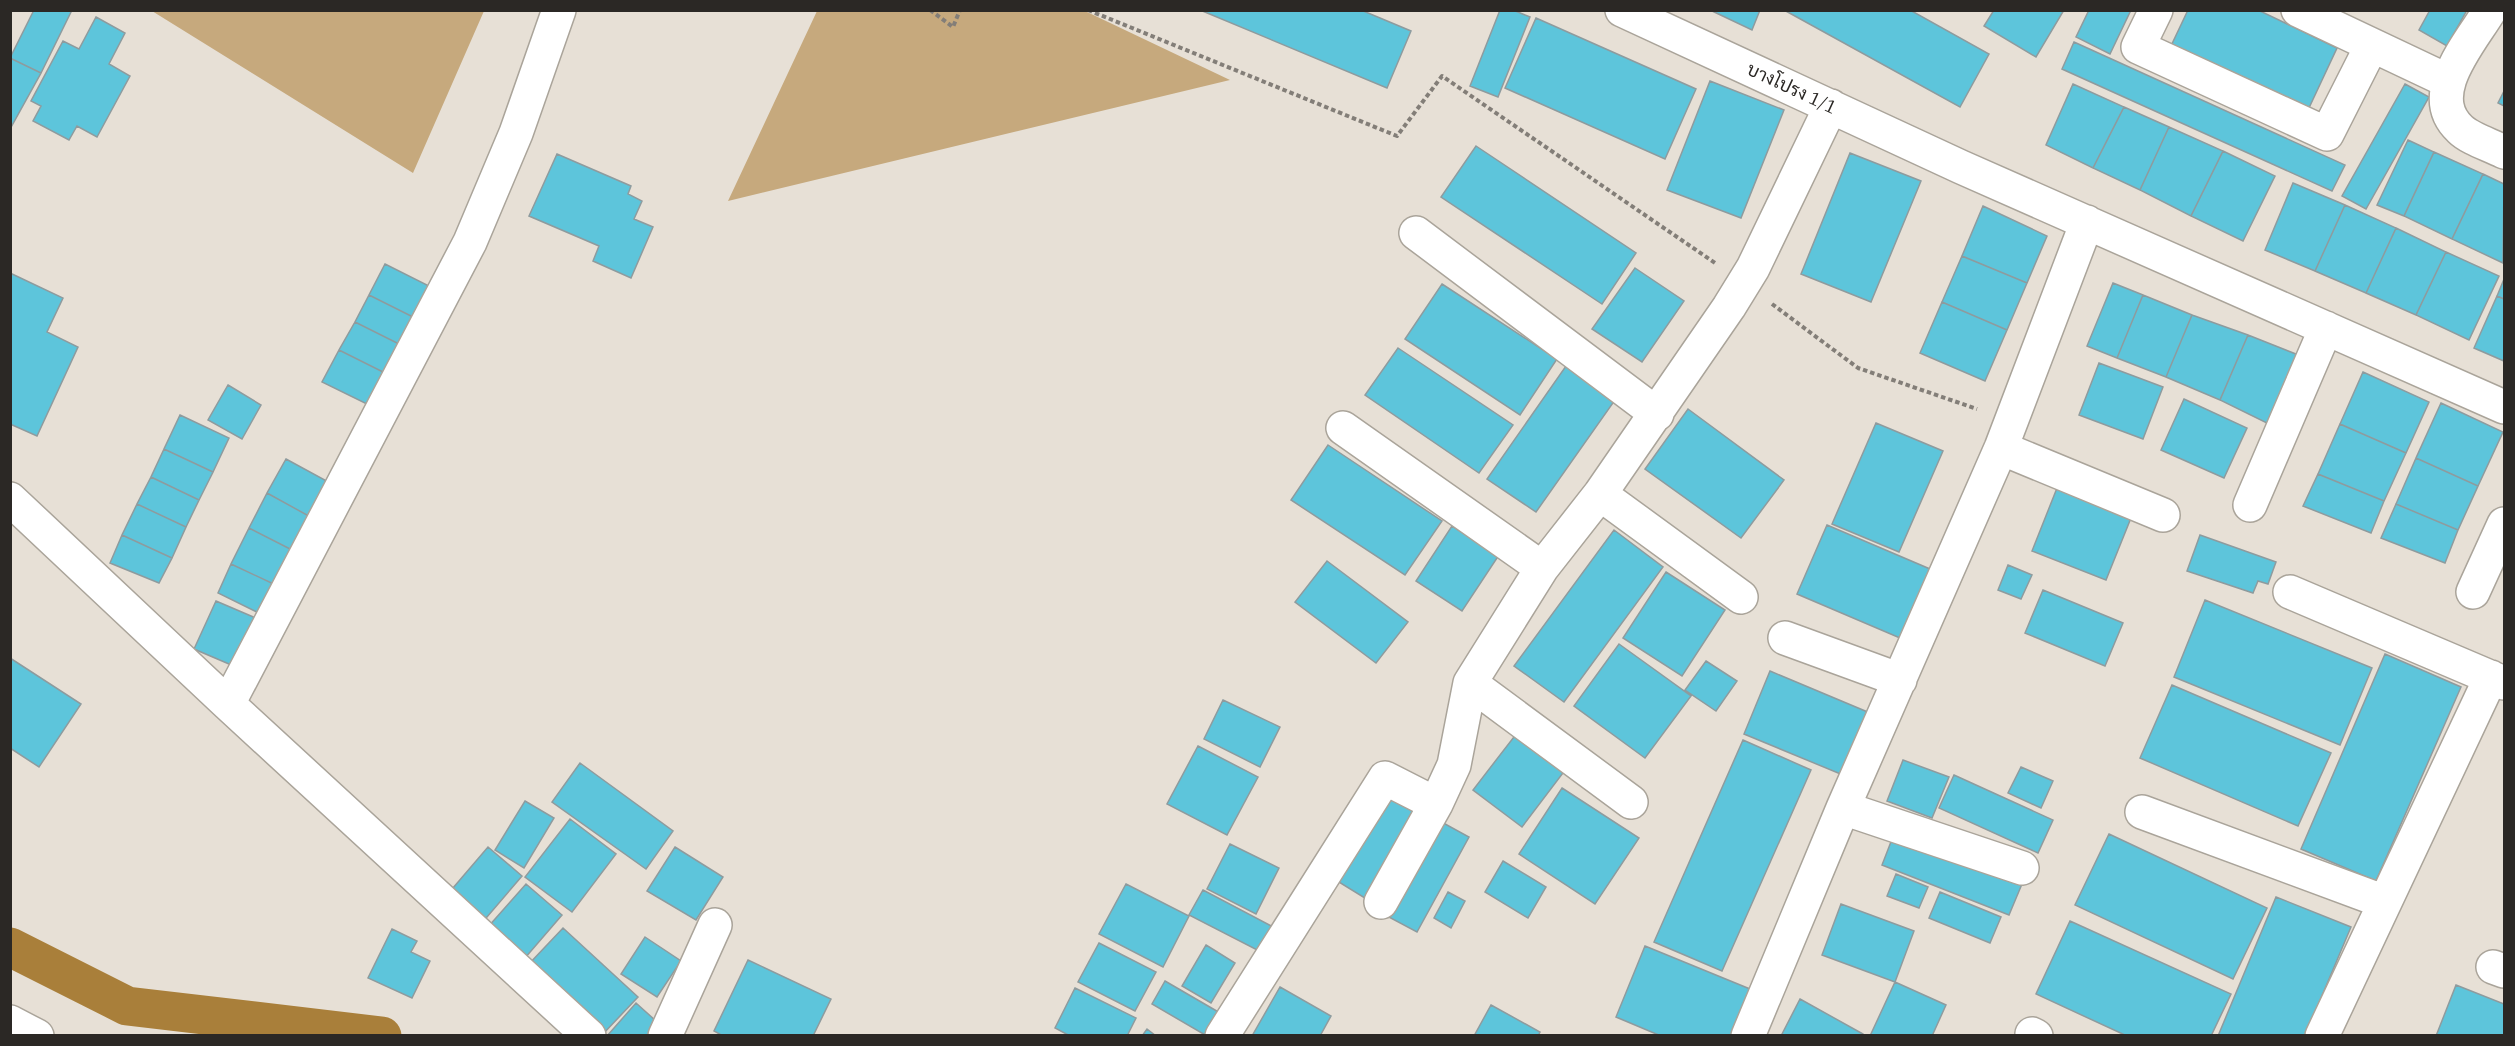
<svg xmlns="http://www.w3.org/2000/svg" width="2515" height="1046" font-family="'IBM Plex Serif',Sarabun,serif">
<rect width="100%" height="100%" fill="#e7e0d6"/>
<path fill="#c6a97d" d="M152 11H484L413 173Z
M817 11H1085L1230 80 728 201Z"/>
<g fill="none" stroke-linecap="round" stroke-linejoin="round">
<path stroke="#a97f3a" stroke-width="39" d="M10 947 127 1006 382 1036"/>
</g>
<path fill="#5dc5db" stroke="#8e9b9e" stroke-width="1.5" d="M34 10H72L41 73 10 58Z
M1200 10H1361L1411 31 1387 88Z
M1500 10H1513L1530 17 1498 97 1470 86Z
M1710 10H1760L1752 30Z
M1784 10H1910L1989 54 1960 107Z
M1994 10H2064L2036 57 1984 26Z
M2089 10H2131L2110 54 2076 37Z
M2188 10H2258L2337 48 2308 110 2171 46Z
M2430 10H2467L2447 46 2419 30Z
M96 17 125 33 109 64 130 76 97 137 77 126 69 140 33 121 41 106 31 101 63 41 79 49Z
M1536 18 1696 89 1665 159 1505 88Z
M2074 42 2345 165 2332 191 2062 69Z
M10 58 41 73 10 129Z
M1710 81 1784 110 1741 218 1667 190Z
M2073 84 2124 107 2093 168 2046 145Z
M2405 84 2429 97 2366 209 2342 196Z
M2504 91V106L2498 103Z
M2124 107 2169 127 2140 190 2093 168Z
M2169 127 2223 151 2191 216 2140 190Z
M2408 140 2434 152 2404 216 2377 205Z
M1476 146 1636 253 1602 304 1441 197Z
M2223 151 2275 176 2243 241 2191 216Z
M2434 152 2483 174 2452 239 2404 216Z
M1850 153 1921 181 1871 302 1801 274Z
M557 154 631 186 628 194 642 201 634 219 653 227 631 278 593 261 599 246 529 216Z
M2483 174 2504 184 2503 263 2452 239Z
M2293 183 2345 205 2315 271 2265 250Z
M2345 205 2396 228 2366 293 2315 271Z
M1983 206 2047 236 2027 283 1962 256Z
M2396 228 2446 252 2416 315 2366 293Z
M2446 252 2499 276 2469 340 2416 315Z
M1962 256 2027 283 2007 330 1942 302Z
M385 264 431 287 415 318 369 295Z
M1635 268 1684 301 1642 362 1592 329Z
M10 273 63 298 47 332 78 347 37 436 10 424Z
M2504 279V299L2497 296Z
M2113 283 2143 295 2117 358 2087 346Z
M1442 284 1557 359 1520 415 1405 339Z
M369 295 415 318 401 345 355 322Z
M2143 295 2192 315 2166 377 2117 358Z
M2497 296 2504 299V361L2474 348Z
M1942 302 2007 330 1985 381 1920 353Z
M2192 315 2248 335 2220 400 2166 377Z
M355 322 401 345 387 374 339 350Z
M2248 335 2306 358 2273 426 2220 400Z
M1398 348 1513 425 1479 473 1365 395Z
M339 350 387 374 371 406 322 382Z
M2099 363 2163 387 2143 439 2079 415Z
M1566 366 1615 400 1536 512 1487 479Z
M2363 372 2429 402 2406 453 2340 424Z
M228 385 261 405 242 439 208 420Z
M2184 399 2247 428 2224 478 2161 450Z
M2441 403 2503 432 2478 486 2416 458Z
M1688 409 1784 480 1741 538 1645 469Z
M180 415 229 438 213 472 164 449Z
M1876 423 1943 451 1899 552 1832 524Z
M2340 424 2406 453 2384 501 2318 474Z
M1328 445 1442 521 1405 575 1291 500Z
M164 449 213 472 199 500 151 477Z
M2416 458 2478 486 2458 530 2396 504Z
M286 459 334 485 316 520 267 493Z
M2318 474 2384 501 2371 533 2303 506Z
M151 477 199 500 186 527 137 504Z
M2061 478 2135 508 2106 580 2032 551Z
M267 493 316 520 298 553 249 528Z
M137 504 186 527 172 558 122 535Z
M2396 504 2458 530 2445 563 2381 538Z
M1827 525 1930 569 1900 638 1797 594Z
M1452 526 1499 555 1462 611 1416 581Z
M249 528 298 553 280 587 231 564Z
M1614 530 1663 567 1564 702 1514 666Z
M122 535 172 558 159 583 110 563Z
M2200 535 2276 562 2268 584 2258 581 2253 593 2187 571Z
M1327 561 1408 622 1376 663 1295 602Z
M231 564 280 587 265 616 218 593Z
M2008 565 2032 575 2021 599 1998 590Z
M1666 572 1725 610 1682 676 1623 638Z
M2043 590 2123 623 2105 666 2025 633Z
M2205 600 2372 668 2340 745 2174 677Z
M216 601 258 619 236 667 194 649Z
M1619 644 1691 696 1645 758 1574 706Z
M2385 654 2461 687 2376 881 2301 849Z
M10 658 81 704 39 767 10 748Z
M1706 661 1737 681 1716 711 1685 690Z
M1770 671 1870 713 1843 775 1744 734Z
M2172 685 2331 753 2298 826 2140 758Z
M1223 700 1280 727 1260 767 1204 739Z
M1517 733 1566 769 1522 827 1473 790Z
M1743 740 1811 770 1722 971 1654 942Z
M1198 746 1258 777 1227 835 1167 804Z
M1903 760 1949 777 1932 818 1887 801Z
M580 763 673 831 646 869 552 802Z
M2021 767 2053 781 2041 808 2008 793Z
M1954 775 2053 820 2038 853 1939 808Z
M1562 788 1639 838 1595 904 1519 854Z
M1389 792 1423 814 1368 900 1334 879Z
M525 801 554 818 524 868 495 850Z
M570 819 616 854 572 912 525 877Z
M1436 819 1469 837 1417 932 1385 915Z
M1894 834 2022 884 2009 915 1882 865Z
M2109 834 2267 908 2233 979 2075 905Z
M1230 844 1279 868 1256 914 1207 889Z
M488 847 522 876 481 924 447 895Z
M675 847 723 877 696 920 647 891Z
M1503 861 1546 887 1528 918 1485 892Z
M1896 874 1928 887 1919 908 1887 896Z
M526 884 562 915 525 958 488 927Z
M1126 884 1189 916 1163 967 1099 934Z
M1203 890 1277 929 1265 954 1189 915Z
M1448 892 1465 901 1451 928 1434 918Z
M1940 892 2001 917 1990 943 1929 918Z
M2276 897 2351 927 2305 1036H2218Z
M1841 904 1914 931 1895 982 1822 955Z
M2070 921 2231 994 2211 1036H2127L2036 994Z
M563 928 638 997 603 1034 528 965Z
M392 929 417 941 411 952 430 961 412 998 368 978Z
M645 937 681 961 657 997 621 974Z
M1099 943 1156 972 1135 1011 1078 982Z
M1206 945 1235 963 1211 1003 1182 986Z
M1645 946 1750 989 1731 1036H1661L1616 1017Z
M748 960 831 999 813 1036H723L714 1031Z
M1165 981 1227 1017 1207 1036 1152 1004Z
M1895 982 1946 1005 1932 1036H1870Z
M2456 985 2504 1004V1036H2436Z
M1280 987 1331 1016 1320 1036H1252Z
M1075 988 1136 1018 1127 1036H1070L1055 1028Z
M1800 999 1863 1034V1036H1781Z
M636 1003 666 1030 661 1036H607Z
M1491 1005 1540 1032 1538 1036H1474Z
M1147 1029 1156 1036H1142Z"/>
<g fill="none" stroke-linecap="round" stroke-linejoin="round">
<defs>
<path id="minor" d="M1622 10 1961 167 2504 407
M2156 10 2138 47 2327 134 2372 45
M2298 10 2448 81
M2490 10C2471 42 2423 94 2460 129 2470 139 2491 145 2504 152
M1416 233 1657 414
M1343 428 1542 568
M2001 448 2163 515
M1600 494 1741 597
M10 499 228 704 589 1036
M2250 505 2326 328
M2290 592 2504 683
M2473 592 2504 524
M1785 638 1900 680
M1470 683 1631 802
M228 704 470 242 516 133 559 10
M1843 808 2022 868
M2142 812 2385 902
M1381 902 1436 804
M2493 967 2504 971
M10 1022 37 1036
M2032 1034 2036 1036
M665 1036 715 925
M1222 1036 1385 778 1436 804 1454 765 1470 683 1542 568 1600 494 1729 307 1753 268 1831 106
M1748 1036 1843 808 2001 448 2087 222
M2322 1036 2491 677"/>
</defs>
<use href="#minor" stroke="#aaa49a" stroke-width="36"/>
<path stroke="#837e78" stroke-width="4" stroke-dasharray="4.5 3" stroke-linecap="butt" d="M930 10 953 27 960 10
M1088 10 1397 136 1442 76 1715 263
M1772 304 1858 368 1977 409"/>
<use href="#minor" stroke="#fff" stroke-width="33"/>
</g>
<g text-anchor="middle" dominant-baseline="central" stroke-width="6" stroke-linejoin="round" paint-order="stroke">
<g font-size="18" fill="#2b2825" stroke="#fff">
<text transform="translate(1792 88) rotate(25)">บางโปรง 1/1</text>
</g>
</g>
<rect width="2515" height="1046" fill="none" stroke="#2b2825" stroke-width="24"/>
</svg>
